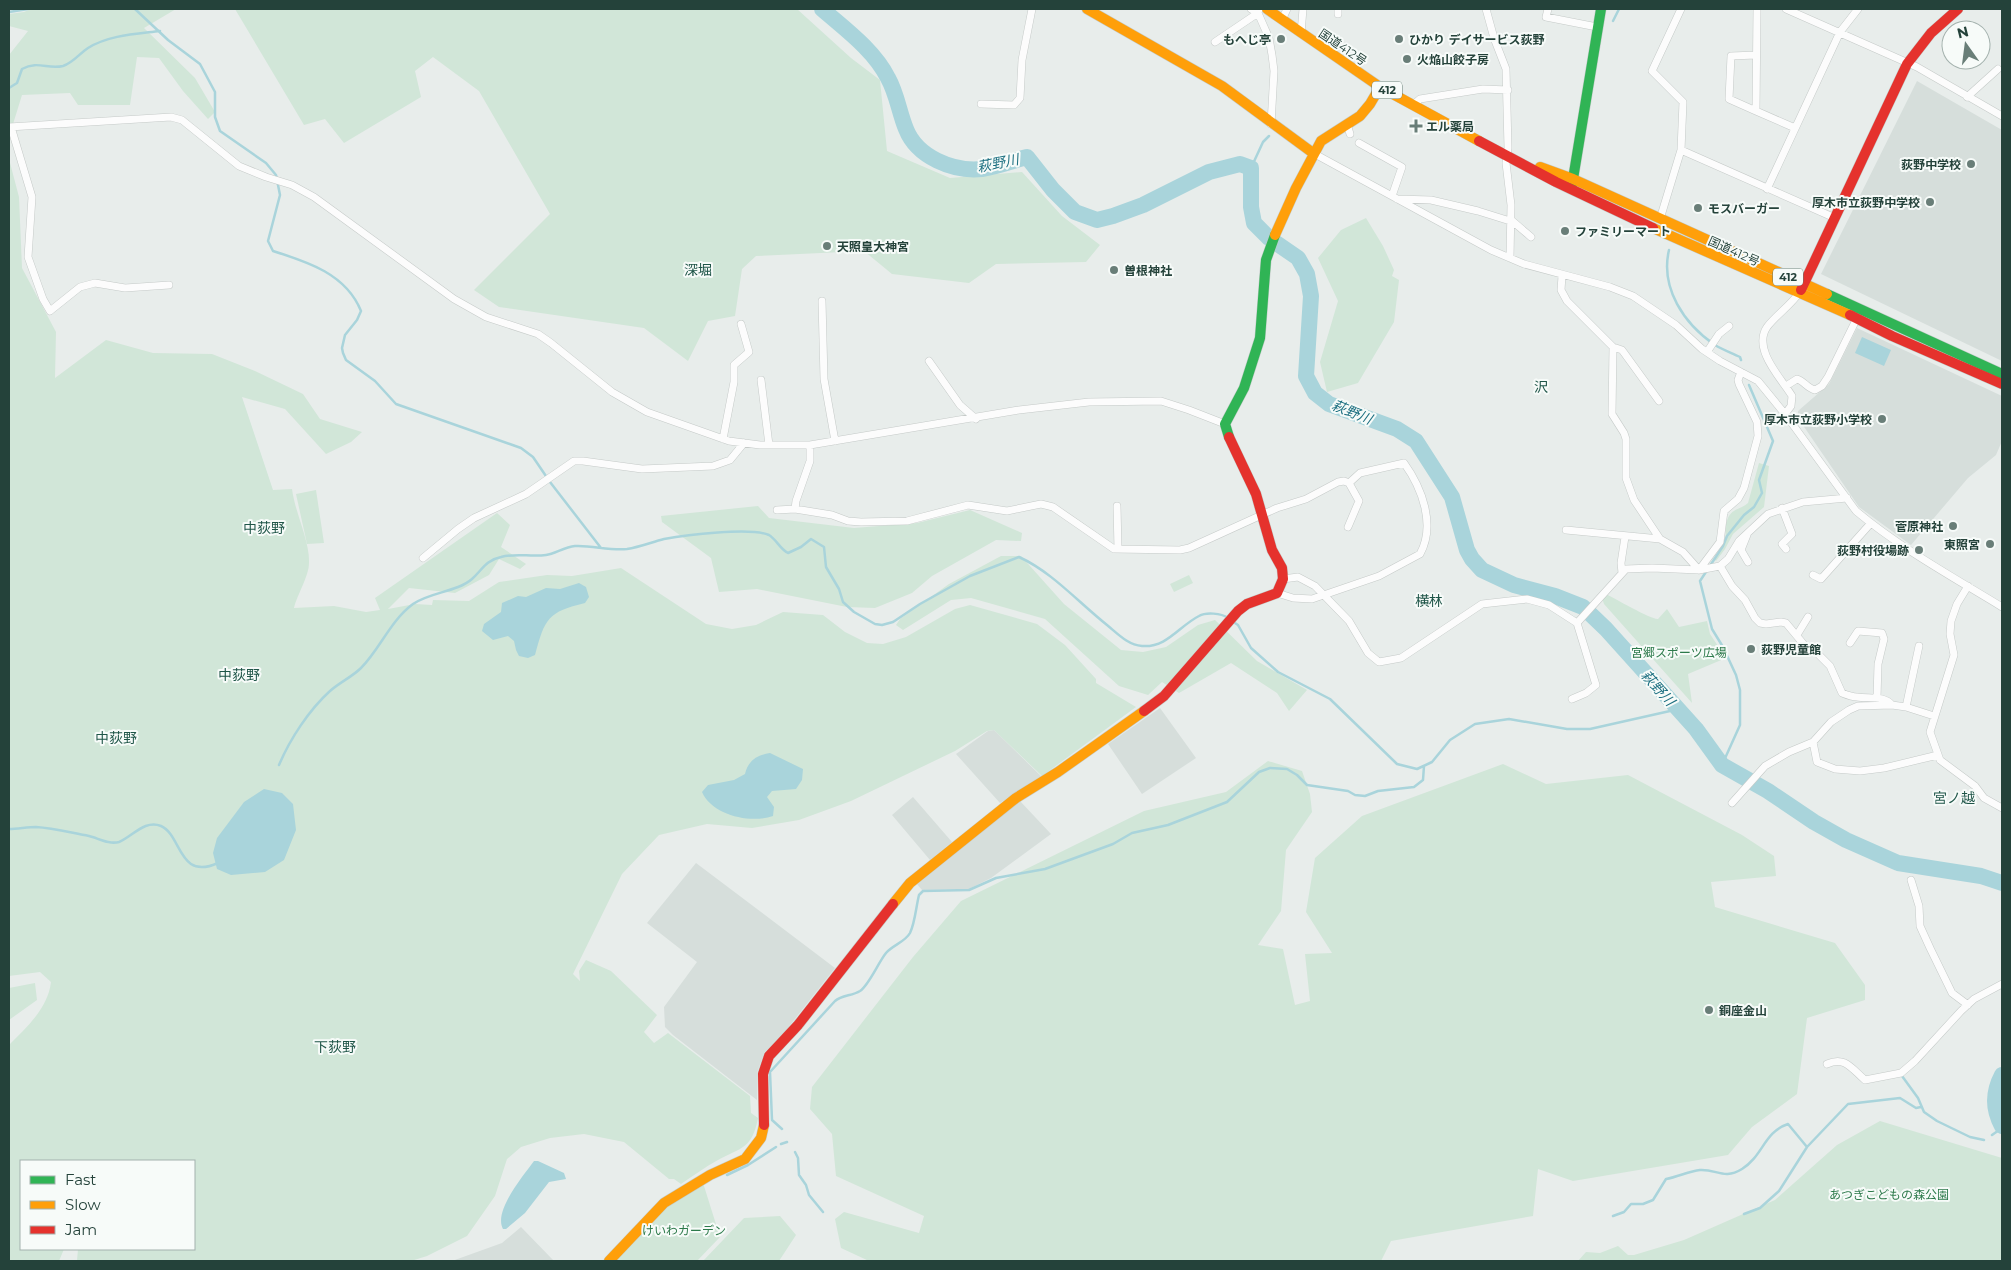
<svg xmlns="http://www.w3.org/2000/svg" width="2011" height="1270" font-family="Montserrat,'Noto Sans JP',sans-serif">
<rect width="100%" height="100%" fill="#e8edeb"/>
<path fill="#d6dedb" d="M1917 81 2002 130V361L1821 274Z
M1857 328 2002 396V441L1996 455 1968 478 1911 545 1859 507 1798 418V411L1829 384Z
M1160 708 1196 758 1142 794 1108 744Z
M994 730 1041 776 1000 803 956 754 988 731Z
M913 797 952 842 930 860 892 815Z
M1020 801 1051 834 991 878 969 889 922 890 916 883Z
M696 863 835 968 787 1029 764 1053 757 1073V1100L673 1035 665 1027 664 1007 697 962 647 923Z
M521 1227 554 1261H452L502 1243Z"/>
<path fill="#d1e6d8" d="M31 9H176L144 28 195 78 215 112 208 119 183 91 159 58 137 57 130 105H78L70 93 22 95 9 137V55L28 31 9 26V14L24 12Z
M235 9H797L851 58 880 80 887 151 950 178 1022 172 1062 216 1100 245 1086 262 996 264 969 283 892 274 864 251 756 256 742 269 735 316 708 321 688 361 644 328 499 307 474 290 550 214 479 91 433 57 415 71 421 97 344 143 325 119 304 125Z
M9 159 19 197 22 268 56 332 55 378 106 340 153 353 212 354 255 371 303 394 320 419 362 432 351 442 326 454 285 409 242 397 273 490 292 489C295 513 310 541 309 563 309 576 297 595 294 608L334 606 366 612 380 610 375 598 497 513 510 525 501 547 526 564 520 569 499 559 489 575 455 593 409 588 388 609 415 604 432 605 433 600 469 601 499 582 547 575 572 576 621 568 706 624 732 629 756 625 783 612 823 615 845 632 867 643 883 644 906 637 955 609 970 605 1037 624 1065 645 1096 679V683L1136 707 1042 776 994 730 987 731 955 751 851 801 799 820 752 828 707 824 659 835 622 874 573 974 580 981 579 971 586 960 611 971 657 1015 644 1032 654 1043 668 1033 750 1096 751 1113 758 1118C752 1149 742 1147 718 1160 705 1167 693 1176 681 1184L674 1179H669L624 1142 584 1134 550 1138 521 1147 507 1159 495 1196 467 1236 427 1256 411 1261H77L78 1249H194V1161H21V1249H64L59 1261H9V1045C27 1027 48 1008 51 982L40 972 9 976Z
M1366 218 1383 246 1394 270 1392 276 1399 280 1394 322 1358 383 1327 392 1320 362 1338 301 1318 258 1341 230Z
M1759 463 1769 466 1764 507 1733 534 1725 549 1716 561 1714 559C1734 538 1720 533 1729 516 1734 508 1742 509 1748 503Z
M316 490 324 543 307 544 296 494Z
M758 506 769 518 854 528 917 523 970 510 1022 533 1021 541 996 540 932 576 912 593 875 608 847 607 757 589 719 592 711 558 662 522 661 516Z
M1001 556H1021L1064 604 1121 650 1143 652 1166 647 1198 625 1215 620 1257 661 1307 690 1289 711 1277 693 1231 663 1179 693 1162 682 1148 695 1119 686 1045 619 971 598 951 600 903 630 896 625 900 619 949 584Z
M1189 575 1193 583 1174 592 1170 584Z
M1606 594C1614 598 1652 620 1658 619L1667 609 1679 627 1707 621 1710 634 1726 658 1688 674 1692 703 1604 604 1602 598Z
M1268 761 1302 771 1310 794 1312 812 1286 850 1281 911 1258 945 1283 949 1295 1005 1310 1001 1305 954 1332 953 1306 912 1315 858 1362 816 1503 764 1546 784 1628 775 1742 835 1774 856 1776 876 1711 882 1715 907 1835 943 1865 985V1000L1807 1018 1797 1094 1752 1127 1728 1155 1573 1181 1538 1169 1533 1216 1391 1241 1381 1261H869L841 1248 835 1219 844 1212 919 1233 924 1216 836 1176 832 1134 810 1109 812 1087 913 957 961 901 1144 811 1226 792Z
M35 983 37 1000 9 1020V988Z
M1880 1121 2002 1158V1261H1578L1586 1252 1600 1253 1618 1246 1628 1255H1634L1684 1240 1775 1200 1837 1145Z
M702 1184 704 1186 720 1237 697 1261H613L661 1209Z
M780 1216 796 1235 779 1261H703L744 1218Z"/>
<path fill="#a9d4db" d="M1862 337 1891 350 1884 366 1855 353Z
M579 583 586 587 589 597 585 603C548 612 545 618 535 655L528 658 519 656 516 650 514 641 508 636 493 640 482 631 484 624 501 612 502 603 518 596 526 597 546 588 560 589Z
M770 753 803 769 802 780 796 789 772 791 767 797 774 807 773 816C750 824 712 815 702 792L708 785 734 780 745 774C748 760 758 755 770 753Z
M264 789 282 793 293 804 296 830 284 860 265 872 231 875 217 869 213 853 217 838 244 802Z
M534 1161H538L564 1173 566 1179 549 1182 525 1213 506 1229H503C493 1211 524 1175 534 1161Z"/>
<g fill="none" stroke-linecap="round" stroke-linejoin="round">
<path stroke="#a9d4db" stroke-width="2.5" d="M135 9 168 40 200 64 215 92V117L220 131 266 163 276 175 280 195 268 241 273 251C308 262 346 274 361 311L357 320 345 335 342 348 343 353 346 360 375 381 396 404 521 448 533 457 550 482 601 548
M9 12 28 9
M1613 21 1619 9
M9 88 17 83 22 69C38 60 48 70 63 66 73 63 80 53 88 48 109 35 136 34 160 31
M1251 168 1263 142 1269 136
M1669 250C1660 288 1684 324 1715 345 1723 350 1732 353 1740 357L1741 360
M1232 621 1238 625 1251 648 1278 672 1330 699 1397 764 1417 769 1432 762 1450 740 1475 724 1509 719 1567 729H1590L1670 711 1675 708
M279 765C290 739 309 710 330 691 340 682 352 677 361 668 380 649 390 621 413 604 430 592 457 592 472 579 482 570 486 560 501 557 515 553 531 557 546 555 555 554 564 547 575 546 592 545 610 551 627 549 640 547 652 542 664 539 685 535 751 527 769 535 776 539 780 549 788 553L801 547 811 539 824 547 826 567 839 589 843 602 854 612 875 624 882 625 893 622 920 604 970 576 1019 557C1052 572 1078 602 1107 625 1118 634 1128 645 1142 646 1167 648 1179 626 1199 616 1206 612 1221 613 1228 618
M1722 765 1740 725V690L1736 675 1723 647 1712 629 1700 581 1723 546 1727 536 1744 515 1754 507 1762 493 1759 480 1773 441 1749 385
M9 829C18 829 27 827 36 827 53 828 72 833 89 836 98 838 109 845 119 842 132 837 145 819 161 826 182 835 178 881 218 863
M1902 1076 1918 1098 1924 1112 1937 1121 1970 1137 1984 1140
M782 1129 772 1120 770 1072 835 1001C842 995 852 996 860 991 869 985 878 963 886 953 893 945 905 942 910 933 915 923 916 907 919 895L923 891 969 890 996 878 1045 869 1113 844 1132 833 1168 825 1227 802 1259 772 1270 768 1287 769 1297 775 1307 785 1348 791 1355 795 1365 796 1378 791 1414 787 1423 780 1424 766
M1992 1135 2002 1128
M781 1144 787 1142
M795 1152 798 1158 799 1175 806 1185 809 1195 823 1212
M727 1175 748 1165 776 1147
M1744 1214 1760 1208 1779 1191 1807 1147 1848 1104 1900 1098 1916 1108 1921 1107
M1613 1216 1624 1212 1631 1204H1643L1653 1200 1666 1179C1678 1177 1689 1171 1700 1170 1717 1169 1724 1180 1742 1169 1763 1156 1764 1132 1788 1124L1807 1147"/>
<path stroke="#a9d4db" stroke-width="16" d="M822 9C845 29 874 50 888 78 897 94 899 112 906 129 917 157 953 172 982 169 997 167 1012 161 1027 157L1053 190 1075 212 1097 220 1113 216 1143 205 1209 172 1240 164 1251 168V207L1254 223 1269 238 1298 258 1307 274 1311 296 1306 376 1315 393 1329 404 1397 429 1416 441 1452 497 1467 550 1472 559 1482 570 1514 585 1555 596 1583 607 1606 629 1696 729 1722 765 1768 791 1814 822 1846 840 1898 863 1981 876 2002 883
M2002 1075C1993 1092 1992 1108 2002 1126"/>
<defs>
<path id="street" d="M1259 9 1258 13 1269 38 1272 55 1274 71 1271 124
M1486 9 1494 38 1506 69 1508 148 1506 163 1511 205 1510 258
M1548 9 1546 17 1597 27
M1757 9 1756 111 1795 128
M1786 9 1917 67 2002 116
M1338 14V9
M1282 20 1287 9
M1301 33 1303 9
M1215 42 1258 13 1251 9
M1967 97 1998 69
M981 104 1014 105 1020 98 1022 60 1032 9
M1413 105 1420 99 1483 89 1508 90
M1756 111 1729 99 1731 56 1756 55
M1347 124 1350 134
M9 127 171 117 182 120 239 166 266 177 292 185 314 197 454 299 486 317 538 334 551 343 612 392 647 412 729 441 760 445H810L1019 410 1089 402 1161 401 1189 410 1225 424
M11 127 32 197 28 257 43 299 50 311 80 287 95 283 125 288 169 285
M1359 143 1402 167 1392 196
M1681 150 1835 218
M1313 153 1491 250 1524 264 1610 287 1633 296 1676 325 1702 349 1720 361 1758 381 1785 414 1791 406 1792 396C1781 378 1752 349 1767 327 1776 315 1790 306 1799 293
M1767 189 1840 32 1858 9
M1397 199 1431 200 1478 211 1510 221
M1510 219 1531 237
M1660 219 1681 150 1683 102 1652 71 1681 9
M1562 276 1561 290 1567 301 1613 347 1612 414 1624 433 1626 439V478L1634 500 1660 539 1683 552 1699 570 1720 542 1724 511 1738 499 1744 488 1758 436 1757 422 1739 384 1738 380 1741 372
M822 301 824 379 835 441
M1613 347 1622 350 1659 401
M1707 352 1719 334 1729 326
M929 361 960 405 976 419
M761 380 769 445
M1786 386 1797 379C1804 381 1807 388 1815 390L1822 386 1828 377 1857 318
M1785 414 1856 511C1900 548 1953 577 2002 607
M723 439 734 382V365L749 352 741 324
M1117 506 1118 549
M1782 508 1792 534 1782 544 1786 549
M795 509 796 501 810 461V445
M777 510 795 509 832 515 848 521 861 522 907 521 968 505 1007 511 1041 504 1053 507 1114 549 1180 550 1189 548 1277 508 1306 499 1338 482 1344 481 1349 483 1360 473 1404 463C1422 488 1436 525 1420 554L1379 576 1312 599 1293 598 1277 593
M1348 527 1359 501 1349 483
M1566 530 1660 539
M1747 535 1741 550 1748 562
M423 558 458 529 474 518 526 494 574 461H583L642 469 713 466 730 460 744 443
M1720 566 1732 586 1745 600 1755 618 1760 623 1766 624 1781 622 1786 623 1806 647 1817 653 1830 666 1842 693C1847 695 1852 697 1857 697 1868 699 1884 695 1892 705L1906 707 1934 716
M1622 573 1621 563 1625 537
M1813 575 1821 579 1871 523
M1283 579 1298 577 1315 586 1349 621 1368 653 1379 662 1401 658 1482 604 1527 599 1549 605 1577 623 1626 569 1652 568 1699 570 1720 566 1728 559 1739 541 1768 514 1803 502 1847 498
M1968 586 1957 604 1951 621 1950 634 1954 655 1930 732 1940 760 1975 786 1984 798 2002 808
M1797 635 1808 617
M1850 643 1858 631 1882 633 1884 639 1878 664 1877 698
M1572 699 1586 693 1596 685 1577 623
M1906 707 1919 646
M1813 742 1817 762 1835 769 1860 771 1884 768 1938 755
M1732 803 1765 766 1789 752 1813 742 1831 722 1849 710 1858 706 1892 705
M1911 880 1919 906 1920 926 1930 948 1952 993 1968 1005
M1827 1064C1845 1056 1851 1068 1865 1080L1901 1073 1915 1061 1961 1011 1974 999 2002 984"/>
<path id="fast" d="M1572 185 1601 9
M1827 294 2002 374
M1229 437 1225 424 1244 388 1260 338 1266 260 1275 235"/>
<path id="slow" d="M1087 9 1222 86 1313 153
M1267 9 1380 87 1479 141
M1540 167 1573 179 1827 294
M1653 228 1850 315
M1275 235 1296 188 1321 141 1360 116 1370 104 1380 87
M893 904 910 883 1016 798 1058 772 1144 711
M609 1261 664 1203 710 1175 745 1159 761 1138 764 1125"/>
<path id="jam" d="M1479 141 1556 182 1653 228
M1801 290 1907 64 1931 33 1958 9
M1850 315 1892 336 2002 384
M1144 711 1164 696 1238 611 1247 604 1277 593 1283 579 1282 568 1272 550 1256 494 1229 437
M764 1125 763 1074 769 1056 798 1025 893 904"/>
</defs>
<use href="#street" stroke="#c5cac8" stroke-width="8"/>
<use href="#fast" stroke="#c3cbc8" stroke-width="11"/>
<use href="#slow" stroke="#c3cbc8" stroke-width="11"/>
<use href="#jam" stroke="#c3cbc8" stroke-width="11"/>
<use href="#street" stroke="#fcfcfc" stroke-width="7"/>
<use href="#fast" stroke="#30b455" stroke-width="10"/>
<use href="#slow" stroke="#ff9f0a" stroke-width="10"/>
<use href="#jam" stroke="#e5322d" stroke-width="10"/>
</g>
<g fill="#697e78" stroke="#f7fbf9" stroke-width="2">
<circle cx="1281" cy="39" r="5"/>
<circle cx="1399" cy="39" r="5"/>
<circle cx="1407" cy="59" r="5"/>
<path d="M1413.5 118.5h5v5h5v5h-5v5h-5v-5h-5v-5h5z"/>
<circle cx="1971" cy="164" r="5"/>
<circle cx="1930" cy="202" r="5"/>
<circle cx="1698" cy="208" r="5"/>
<circle cx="1565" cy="231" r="5"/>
<circle cx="827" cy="246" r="5"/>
<circle cx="1114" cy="270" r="5"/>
<circle cx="1882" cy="419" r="5"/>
<circle cx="1953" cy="526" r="5"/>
<circle cx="1990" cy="544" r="5"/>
<circle cx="1919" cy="550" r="5"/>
<circle cx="1751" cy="649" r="5"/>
<circle cx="1709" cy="1010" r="5"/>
</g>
<g text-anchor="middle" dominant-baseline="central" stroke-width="4" stroke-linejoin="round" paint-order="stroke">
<g fill="#f7fbf9" stroke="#637a73" stroke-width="1">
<rect x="1372" y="81.5" width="30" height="17" rx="4"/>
<rect x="1773" y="268.5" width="30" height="17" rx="4"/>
</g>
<g font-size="11" font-weight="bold" fill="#24423a">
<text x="1387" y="90">412</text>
<text x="1788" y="277">412</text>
</g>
<g font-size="12" font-weight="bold" fill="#24423a" stroke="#f7fbf9" text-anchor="start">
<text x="1271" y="39" text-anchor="end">もへじ亭</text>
<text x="1409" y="39">ひかり デイサービス荻野</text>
<text x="1417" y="59">火焔山餃子房</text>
<text x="1426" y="126">エル薬局</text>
<text x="1961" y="164" text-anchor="end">荻野中学校</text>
<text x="1920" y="202" text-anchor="end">厚木市立荻野中学校</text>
<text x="1708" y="208">モスバーガー</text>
<text x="1575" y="231">ファミリーマート</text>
<text x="837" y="246">天照皇大神宮</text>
<text x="1124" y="270">曽根神社</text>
<text x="1872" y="419" text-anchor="end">厚木市立荻野小学校</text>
<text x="1943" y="526" text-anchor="end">菅原神社</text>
<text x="1980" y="544" text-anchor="end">東照宮</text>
<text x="1909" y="550" text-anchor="end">荻野村役場跡</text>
<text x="1761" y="649">荻野児童館</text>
<text x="1719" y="1010">銅座金山</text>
</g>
<g font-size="12" fill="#24423a" stroke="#f7fbf9">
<text transform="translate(1343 47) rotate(34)">国道412号</text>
<text transform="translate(1734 251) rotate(24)">国道412号</text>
</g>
<g font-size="12" fill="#2d7a4b" stroke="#f7fbf9">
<text x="1679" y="652">宮郷スポーツ広場</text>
<text x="1889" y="1194">あつぎこどもの森公園</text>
<text x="684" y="1230">けいわガーデン</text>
</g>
<g font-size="14" font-style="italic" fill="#1c6f80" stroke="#f7fbf9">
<text transform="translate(998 163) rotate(-11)">萩野川</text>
<text transform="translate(1352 412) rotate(22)">萩野川</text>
<text transform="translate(1658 688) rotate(48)">萩野川</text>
</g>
<g font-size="14" fill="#1f5548" stroke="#f7fbf9">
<text x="698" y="270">深堀</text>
<text x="1541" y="387">沢</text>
<text x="264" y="528">中荻野</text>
<text x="1429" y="601">横林</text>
<text x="239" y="675">中荻野</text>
<text x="116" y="738">中荻野</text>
<text x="1954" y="798">宮ノ越</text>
<text x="335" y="1047">下荻野</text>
</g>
</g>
<rect width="2011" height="1270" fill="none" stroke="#24423a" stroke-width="20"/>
<rect x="20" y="1160" width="175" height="90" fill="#f7fbf9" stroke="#a3b1ad"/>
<rect x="30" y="1176" width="25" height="8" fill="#30b455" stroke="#a3b1ad"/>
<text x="65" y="1185" font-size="15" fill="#24423a">Fast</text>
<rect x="30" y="1201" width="25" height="8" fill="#ff9f0a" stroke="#a3b1ad"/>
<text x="65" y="1210" font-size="15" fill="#24423a">Slow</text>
<rect x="30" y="1226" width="25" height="8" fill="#e5322d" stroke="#a3b1ad"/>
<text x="65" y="1235" font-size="15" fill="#24423a">Jam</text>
<g transform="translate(1966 45) rotate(346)"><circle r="24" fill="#f7fbf9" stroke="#a3b1ad"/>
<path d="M0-4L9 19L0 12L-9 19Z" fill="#697e78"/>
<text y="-8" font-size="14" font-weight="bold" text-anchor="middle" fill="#24423a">N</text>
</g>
</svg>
